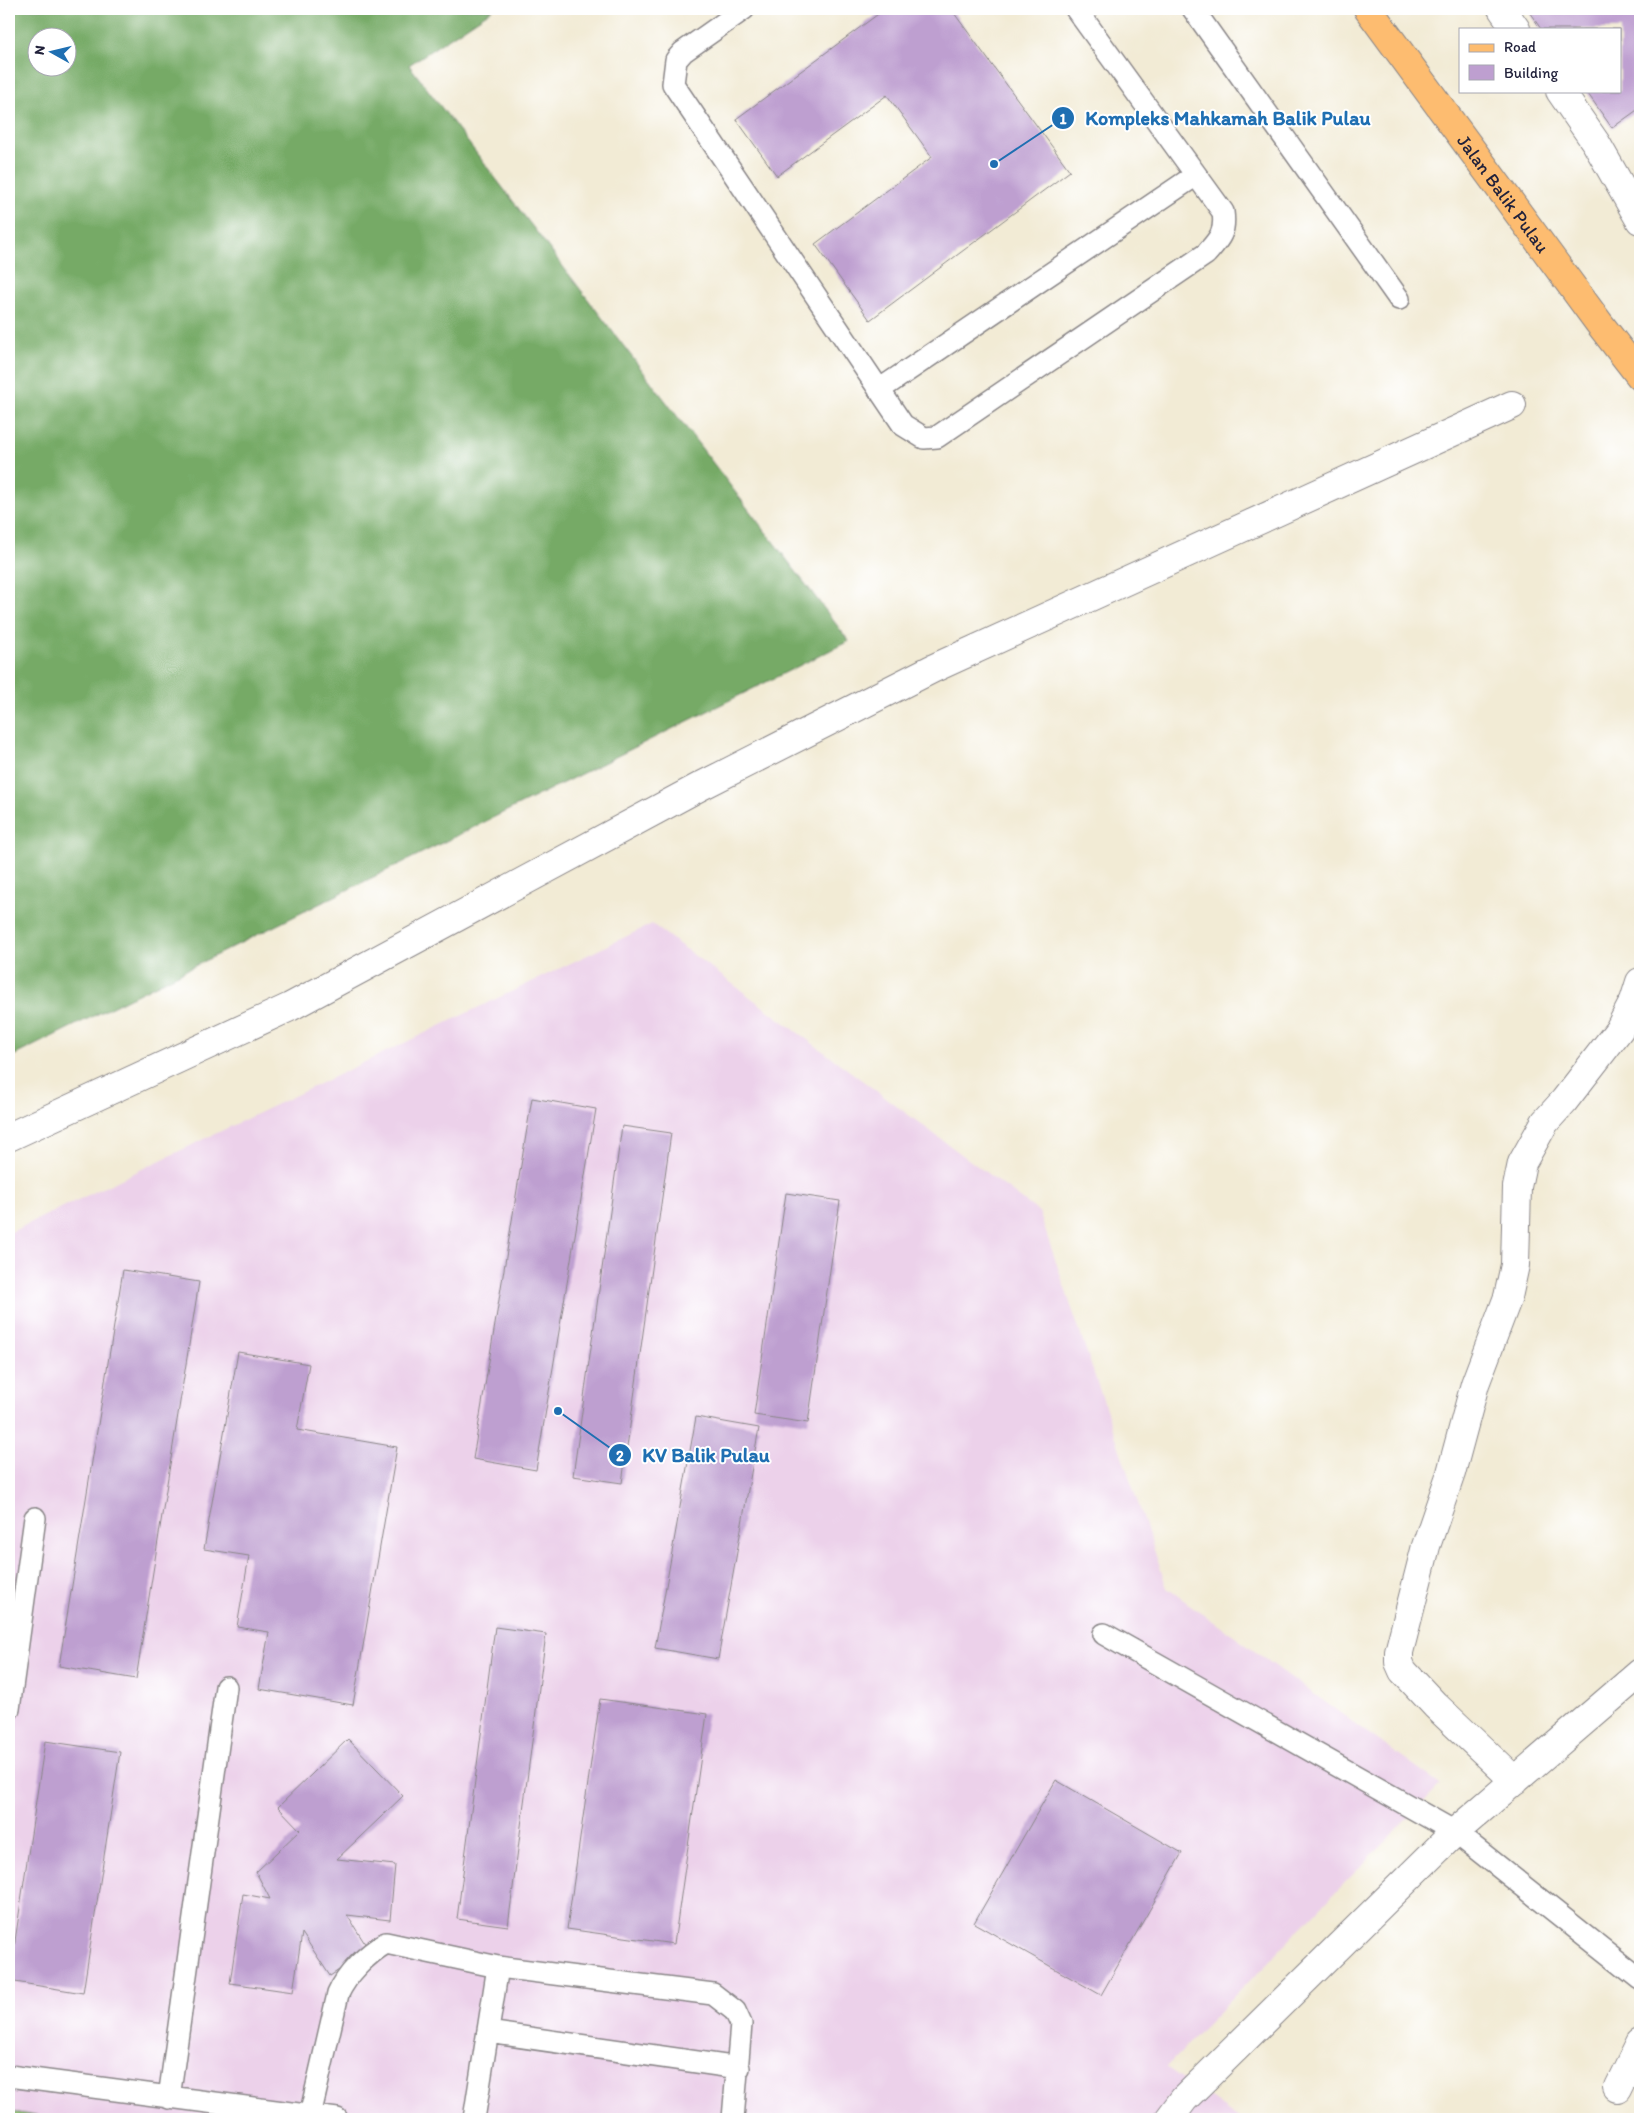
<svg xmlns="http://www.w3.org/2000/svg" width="1649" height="2128" font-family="Itim,sans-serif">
<rect width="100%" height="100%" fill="#fff"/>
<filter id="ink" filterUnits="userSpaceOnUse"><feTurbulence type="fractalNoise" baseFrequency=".02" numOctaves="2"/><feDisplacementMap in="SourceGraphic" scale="10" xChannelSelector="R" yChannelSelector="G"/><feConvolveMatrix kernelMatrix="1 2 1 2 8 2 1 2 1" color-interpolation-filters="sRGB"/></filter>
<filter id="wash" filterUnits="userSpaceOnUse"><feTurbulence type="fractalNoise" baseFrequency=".0096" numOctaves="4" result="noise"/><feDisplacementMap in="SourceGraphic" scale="20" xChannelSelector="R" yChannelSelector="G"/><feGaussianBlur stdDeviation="1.12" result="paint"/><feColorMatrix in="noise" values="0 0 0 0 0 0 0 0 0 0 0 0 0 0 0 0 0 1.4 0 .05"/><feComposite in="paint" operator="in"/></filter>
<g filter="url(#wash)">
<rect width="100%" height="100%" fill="#f2ebd5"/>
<path fill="#ecd1ea" d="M652 924 1039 1212 1167 1588 1440 1785 1166 2067 1240 2119H9V1233Z"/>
<path fill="#93c575" stroke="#5a7458" d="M12 2112 52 2119H9Z"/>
<path fill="#76aa66" stroke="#4c6650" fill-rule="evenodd" d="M9 9H493L409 65 849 641 9 1058ZM38 38H68V68H38Z"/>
<g id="blocks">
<path fill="#be9fd0" d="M885 9H951L1070 171 870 320 815 244 932 157 887 95 777 176 736 119Z
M1527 9H1640V108L1612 128 1586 91H1620V29H1541Z
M532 1098 596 1109 536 1470 473 1459Z
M622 1126 671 1133 622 1483 573 1476Z
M786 1193 840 1201 808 1423 754 1415Z
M123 1270 199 1282 136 1679 59 1666Z
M238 1352 309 1364 297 1430 397 1447 353 1705 259 1689 269 1632 237 1627 249 1556 204 1549Z
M696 1417 759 1428 718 1659 655 1648Z
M495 1627 546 1634 508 1926 457 1919Z
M600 1699 707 1714 674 1944 567 1929Z
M348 1739 403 1796 337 1859 395 1865 390 1920 347 1915 369 1950 330 1976 302 1933 293 1992 230 1983 243 1894 270 1899 256 1872 300 1830 278 1807Z
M45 1741 120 1752 83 1993 9 1981Z
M1056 1780 1182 1853 1101 1995 974 1923Z"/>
</g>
</g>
<g filter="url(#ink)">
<use href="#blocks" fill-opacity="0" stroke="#8a8688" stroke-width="1"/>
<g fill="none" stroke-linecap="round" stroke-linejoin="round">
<defs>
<path id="service" d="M744 9 683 52 676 60 673 84 903 425 924 438 937 437 1206 254C1219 239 1226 233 1223 212L1076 9
M1193 9 1399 299
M879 390 1196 175
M1104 1634 1455 1832 1640 1979
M9 1709 35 1518
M488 2032 739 2068
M9 2076 337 2119
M169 2098 226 1687
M310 2116 338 1994C347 1974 367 1954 386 1943L498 1967 713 1994 735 2011 741 2024 733 2119
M474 2119 498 1967"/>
<path id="minor" d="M1502 9 1516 29
M1560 91 1596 143 1640 220
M9 1137 290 1007 701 786 932 669 1512 405
M1515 1781 1435 1705 1403 1671 1399 1662V1652L1426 1546 1451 1473 1475 1384 1508 1297 1515 1265 1517 1187 1522 1163 1545 1122 1564 1101 1619 1030 1634 1001 1640 982
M1618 2088 1640 2043
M1169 2119 1184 2099 1455 1832 1640 1673"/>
<g id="primary">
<path id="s1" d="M1368 9 1599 323 1640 376"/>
</g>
</defs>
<use href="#service" stroke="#8a8688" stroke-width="24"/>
<use href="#minor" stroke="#8a8688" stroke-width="30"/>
<use href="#primary" stroke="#8a8688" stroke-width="30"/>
<use href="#service" stroke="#fff" stroke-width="21"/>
<use href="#minor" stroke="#fff" stroke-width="28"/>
<use href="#primary" stroke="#fdbc6f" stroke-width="28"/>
</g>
</g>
<g text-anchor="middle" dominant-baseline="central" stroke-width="4" stroke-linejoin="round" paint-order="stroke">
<g font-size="19" fill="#22223b" stroke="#fff">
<text stroke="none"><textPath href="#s1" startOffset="229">Jalan Balik Pulau</textPath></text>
</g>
</g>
<path fill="none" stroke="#1f6fb2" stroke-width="2" d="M994 164L1063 118M558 1411L620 1455"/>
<g fill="#1f6fb2" stroke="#fff" stroke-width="2">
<circle cx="994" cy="164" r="5"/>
<circle cx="558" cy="1411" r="5"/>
<circle cx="1063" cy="118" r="12"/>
<circle cx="620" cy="1455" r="12"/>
</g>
<g font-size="15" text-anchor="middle" font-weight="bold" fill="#fff">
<text x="1063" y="124">1</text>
<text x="620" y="1461">2</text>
</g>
<g font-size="20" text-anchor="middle" font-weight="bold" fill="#1f6fb2" stroke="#fff" stroke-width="4" stroke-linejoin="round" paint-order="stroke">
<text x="1228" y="125">Kompleks Mahkamah Balik Pulau</text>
<text x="706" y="1462">KV Balik Pulau</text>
</g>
<rect width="1649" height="2128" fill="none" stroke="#fff" stroke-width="30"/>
<rect x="1459" y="28" width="162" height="65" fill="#ffffff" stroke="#a7a7b1"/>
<rect x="1469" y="44" width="25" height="8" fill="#fdbc6f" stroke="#a7a7b1"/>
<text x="1504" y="52" font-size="15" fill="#22223b">Road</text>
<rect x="1469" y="65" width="25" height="15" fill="#be9fd0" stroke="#a7a7b1"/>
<text x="1504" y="78" font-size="15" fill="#22223b">Building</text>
<g transform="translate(52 52) rotate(278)"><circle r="24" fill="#ffffff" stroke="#a7a7b1"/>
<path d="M0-4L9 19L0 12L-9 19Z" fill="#1f6fb2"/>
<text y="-8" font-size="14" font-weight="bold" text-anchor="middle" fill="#22223b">N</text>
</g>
</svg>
